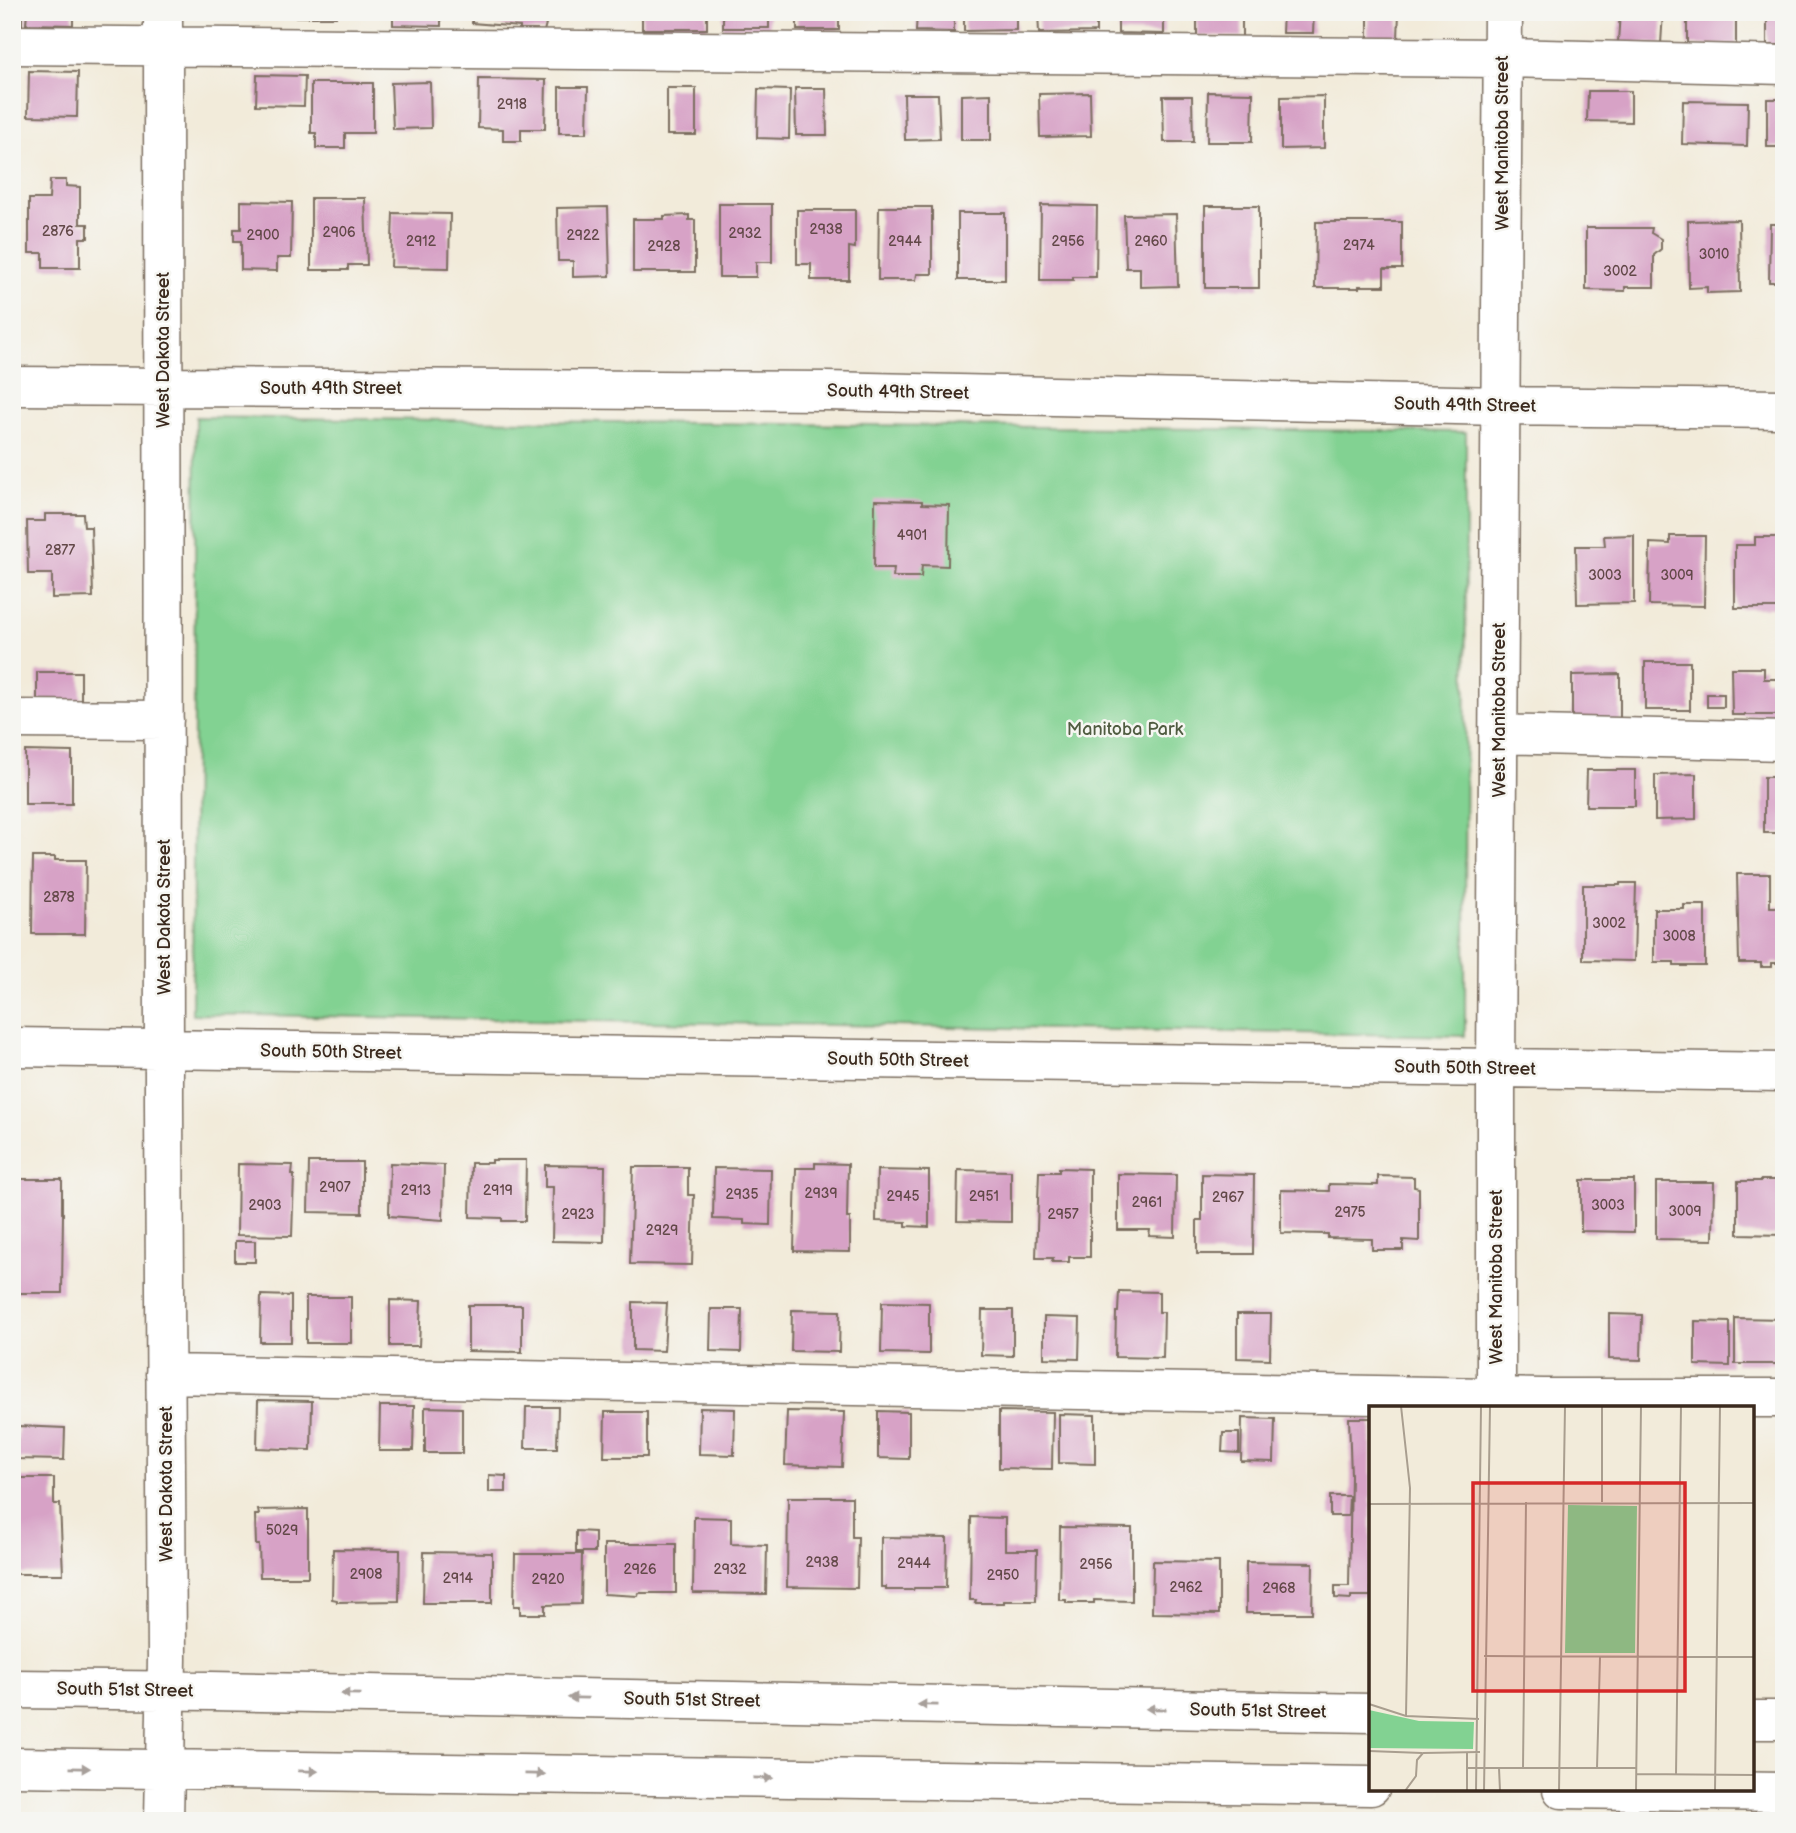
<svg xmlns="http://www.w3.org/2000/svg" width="1796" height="1833" font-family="'Balsamiq Sans',sans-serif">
<rect width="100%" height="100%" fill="#f6f6f2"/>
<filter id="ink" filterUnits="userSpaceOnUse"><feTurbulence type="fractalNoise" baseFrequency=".0143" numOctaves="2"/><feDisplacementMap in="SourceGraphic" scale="14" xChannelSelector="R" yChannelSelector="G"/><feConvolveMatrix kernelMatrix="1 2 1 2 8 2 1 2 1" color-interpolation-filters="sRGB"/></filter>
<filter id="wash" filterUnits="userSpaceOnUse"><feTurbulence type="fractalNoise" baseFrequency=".00686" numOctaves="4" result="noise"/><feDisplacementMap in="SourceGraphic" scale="28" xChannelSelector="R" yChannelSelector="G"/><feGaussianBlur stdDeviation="1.57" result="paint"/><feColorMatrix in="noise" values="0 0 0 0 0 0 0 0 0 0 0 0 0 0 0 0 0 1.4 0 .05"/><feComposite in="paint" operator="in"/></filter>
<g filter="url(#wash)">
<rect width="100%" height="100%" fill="#f2ebda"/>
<path fill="#82d292" stroke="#5e7e58" stroke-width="2" d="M196 417 1466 432 1465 1036 192 1014Z"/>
<g id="blocks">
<path fill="#d7a2c6" d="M12 12H22V24H12Z
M27 12H73V25L26 24Z
M262 12H308V17L262 16Z
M312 12H336V17H312Z
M393 12H441V26L393 25Z
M472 12H550V20H547L544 31 520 30V27L472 23Z
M642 12H707V29H642Z
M723 12H769V28H723Z
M797 12H839V30H797Z
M917 12H954V32L916 31Z
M964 12H1016V30L964 31Z
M1038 12H1096V32L1039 33Z
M1118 12H1164V34L1118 33Z
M1197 12H1242V37L1197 36Z
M1283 12H1314L1313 33H1282Z
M1368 12H1399L1398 39 1368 38Z
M1620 12H1663L1661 44 1618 42Z
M1687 12H1736V45H1687Z
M1767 12H1784V45H1767Z
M29 71 78 72 77 117 28 116Z
M257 75 305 76 304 106 256 105Z
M479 79 546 80 545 129H521V141H503V129L478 128Z
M430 82 431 128 393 129 391 83Z
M311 83H373V133H345V148H316V133H311Z
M559 87H588L587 133H559Z
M667 88H696V135H667Z
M795 88H826L827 135H796Z
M758 89 790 90 789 139 757 138Z
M1588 91H1631V122L1587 121Z
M1208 92 1253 93 1252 142H1207Z
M1090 93 1091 136 1040 137 1039 94Z
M904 94H938L940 139 905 140Z
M991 94V140H961V95Z
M1163 96H1192L1193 142H1164Z
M1324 96V148L1281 149V97Z
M1767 99H1784V147H1767Z
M1683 101 1748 102 1747 146 1682 144Z
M50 180H66V186L80 187V224H88V238H80V268H43V253H29V199H49Z
M311 198H365L367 265H348V270H311Z
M241 201 292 202 291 258H277V271L241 270V241H234V229H241Z
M719 204H772V262H756V277H719Z
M1041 205 1097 206 1096 277H1073V280H1040Z
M1205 206H1259V288H1205Z
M608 207 610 276 573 277V261H558L557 208Z
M879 207H932V274H917L916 280H878Z
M797 210H855V248L849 247V280H811V264H797Z
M393 213 450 214 449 268 391 267Z
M958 213H1005V280H958Z
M1176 214 1178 286 1140 287V268H1126L1124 215Z
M689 215V220H695V272H633V219H664V216Z
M1739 220 1740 292 1707 293V287L1689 288 1688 221Z
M1316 222H1402V269H1384V286H1359V288H1315Z
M1770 224H1784V282H1769Z
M1586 228H1652L1651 233 1661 239V249L1654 255V287H1625V291L1586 290Z
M875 500 922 501V504L949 505 948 566 922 565 921 577H893L894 568H874Z
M45 514H83L84 527H91L93 597 52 598V574H28L27 521H45Z
M1634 535V603L1577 604 1576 546H1605L1604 536Z
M1670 536H1705L1704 606 1649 605 1650 543 1670 544Z
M1755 537H1784V608H1735V545H1755Z
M1645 662H1690V710H1645Z
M1731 668H1764V679H1784V715H1732Z
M37 672H81V702L37 701Z
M1620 674V721H1572V675Z
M1707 694H1724V707H1707Z
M25 751 72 752V804H25Z
M1587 770H1635V806H1586Z
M1696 774V819L1655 820V775Z
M1764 777H1784V833H1764Z
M33 857H55V860H86L85 934H32Z
M1737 874H1770V907H1784V963H1772V967H1761V963H1739Z
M1620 883H1636L1634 961 1583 960V885H1620Z
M1684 905H1705V966H1674V962H1654V909H1684Z
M492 1160H526L525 1221H502V1218L470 1217 471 1163H492Z
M309 1162H362V1213L308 1212Z
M390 1163 444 1165 443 1220 389 1216Z
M815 1163 848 1164 847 1218H850V1252L794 1251 796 1168H815Z
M238 1164 293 1165 292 1175H294L292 1236 237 1235Z
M545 1165 605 1166 604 1242 552 1241 553 1187H545Z
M633 1167H688V1195H694L692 1265 630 1264Z
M714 1168 771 1169 770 1225 744 1224V1220L713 1219Z
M1059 1168 1090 1169V1257H1069V1262H1052L1053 1258H1036L1039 1172H1059Z
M877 1170 929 1171V1227L906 1226V1222L876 1221Z
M958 1170 1011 1171V1222L957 1221Z
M1118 1174 1176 1175 1175 1237 1149 1236 1150 1230H1118Z
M1202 1174 1254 1175 1253 1254H1197V1220H1202Z
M1378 1176 1414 1177V1187L1419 1188V1241L1403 1240V1250H1372V1239L1328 1238V1234L1281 1233V1190L1329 1191V1184L1378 1185Z
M12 1179H62V1213H63L62 1293H12Z
M1581 1180H1634V1232L1581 1231Z
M1761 1180H1784V1235L1738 1234V1181H1761Z
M1656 1182H1714L1713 1240 1656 1239Z
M235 1241H255V1262H235Z
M1119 1291 1159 1292V1312H1164L1163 1358 1115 1357 1116 1312H1118Z
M261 1295 291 1296V1342H260Z
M306 1297H351V1343H306Z
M390 1300 421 1301 419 1346H390Z
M633 1302 667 1303 664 1351 633 1350Z
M882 1302 929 1303V1354L881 1353Z
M468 1305H522V1352L468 1351Z
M711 1309H742L741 1352 710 1351Z
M792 1310 840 1311 839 1352 791 1351Z
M982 1310H1013V1356L981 1355Z
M1237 1314H1271L1270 1359 1237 1358Z
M1609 1314 1642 1315 1641 1360 1609 1359Z
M1044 1317 1080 1318 1079 1359 1044 1358Z
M1735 1318 1784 1319V1364H1735Z
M1695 1321 1730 1322V1366L1695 1365Z
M258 1400 312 1401 311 1450 257 1448Z
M380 1406H414L413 1451H379Z
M425 1407 462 1408V1453H425Z
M526 1407H558L557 1448H525Z
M700 1408 735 1409 734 1455 699 1454Z
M787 1411 844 1412 842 1467 785 1465Z
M878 1411 909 1412V1459L878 1458Z
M999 1411 1053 1412 1052 1469 999 1468Z
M605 1412H647V1457H604Z
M1059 1414 1095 1415V1464L1059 1463Z
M1242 1418 1275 1419 1274 1462 1241 1461Z
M1349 1418H1371V1596H1351V1599L1335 1598V1586H1349L1351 1475Z
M18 1426 65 1428 64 1460 16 1459Z
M1223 1433H1239V1453L1222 1452Z
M489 1475 506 1476V1492H489Z
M12 1478H54V1504H60L63 1574H12Z
M1330 1496H1349L1348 1516H1330Z
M788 1497H852V1537H858L857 1588 787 1587Z
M308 1509V1577H260L259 1545H256L255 1515H259L258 1510Z
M694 1517 731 1518V1544L767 1545 766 1594 693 1593Z
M971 1517 1005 1518V1550H1037L1036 1601H1004V1603H975L976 1600H970Z
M1060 1527 1132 1528V1601L1094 1600V1603H1066V1600H1059Z
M576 1531 595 1532V1552H576Z
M881 1537 947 1538 946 1588H914L913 1590H886V1587H881Z
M604 1544H676V1593H639L638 1596 604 1594Z
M333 1549 400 1550 399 1601 337 1602V1600L332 1599Z
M424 1552 492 1553V1603H423Z
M515 1554H582L581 1604 545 1605V1614H520V1606H514Z
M1153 1561 1219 1562V1614L1152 1613Z
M1246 1562 1313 1563 1312 1613H1246Z
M1780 1563H1784V1630L1780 1629Z"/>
</g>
</g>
<g filter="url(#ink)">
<use href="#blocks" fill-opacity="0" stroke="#7b6e60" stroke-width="2"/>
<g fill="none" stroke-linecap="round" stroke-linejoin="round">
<defs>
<path id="minor" d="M163 12 164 1105 167 1659 164 1821
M12 45 1503 58 1784 65
M12 386 826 391 1501 406 1784 409
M12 719 164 720
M1498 734 1784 741
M12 1047 1784 1072
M165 1374 1544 1398H1784
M1496 1408V1069L1503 12
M12 1689 212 1691 1371 1713
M1752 1720H1784
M12 1767 1371 1786
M1562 1789 1784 1792"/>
</defs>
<use href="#minor" stroke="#7b6e60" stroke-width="41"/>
<use href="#minor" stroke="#fff" stroke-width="38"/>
</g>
<defs><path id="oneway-solid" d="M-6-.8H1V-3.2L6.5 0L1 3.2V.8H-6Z" transform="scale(1.75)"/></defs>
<g fill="#a79f9a">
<use href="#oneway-solid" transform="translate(351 1694) rotate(-179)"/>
<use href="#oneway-solid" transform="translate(578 1698) rotate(-179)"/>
<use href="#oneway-solid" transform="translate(928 1705) rotate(-179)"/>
<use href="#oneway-solid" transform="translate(1156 1709) rotate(-179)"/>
<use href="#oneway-solid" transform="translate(80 1768) rotate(1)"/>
<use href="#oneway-solid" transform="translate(308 1771) rotate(1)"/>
<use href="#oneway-solid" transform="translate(535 1774) rotate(1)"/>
<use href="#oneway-solid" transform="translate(763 1778) rotate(1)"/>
</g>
</g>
<g text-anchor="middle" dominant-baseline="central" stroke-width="5" stroke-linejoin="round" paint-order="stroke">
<g font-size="14" fill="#624848">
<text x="512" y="104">2918</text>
<text x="826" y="229">2938</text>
<text x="58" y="231">2876</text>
<text x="339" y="232">2906</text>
<text x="745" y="233">2932</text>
<text x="263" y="235">2900</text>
<text x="583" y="235">2922</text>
<text x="421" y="241">2912</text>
<text x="905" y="241">2944</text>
<text x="1068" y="241">2956</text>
<text x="1151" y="241">2960</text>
<text x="1359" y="245">2974</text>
<text x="664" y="246">2928</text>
<text x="1714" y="254">3010</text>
<text x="1620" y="271">3002</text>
<text x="912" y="535">4901</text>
<text x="60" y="550">2877</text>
<text x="1605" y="575">3003</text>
<text x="1677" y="575">3009</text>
<text x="59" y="897">2878</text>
<text x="1609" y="923">3002</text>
<text x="1679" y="936">3008</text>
<text x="335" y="1187">2907</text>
<text x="416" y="1190">2913</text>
<text x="498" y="1190">2919</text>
<text x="821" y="1193">2939</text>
<text x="742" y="1194">2935</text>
<text x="903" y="1196">2945</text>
<text x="984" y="1196">2951</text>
<text x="1228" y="1197">2967</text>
<text x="1147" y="1202">2961</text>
<text x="265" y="1205">2903</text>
<text x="1608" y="1205">3003</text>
<text x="1685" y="1211">3009</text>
<text x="1350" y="1212">2975</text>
<text x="578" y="1214">2923</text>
<text x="1063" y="1214">2957</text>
<text x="662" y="1230">2929</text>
<text x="282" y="1530">5029</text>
<text x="822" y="1562">2938</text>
<text x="914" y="1563">2944</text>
<text x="1096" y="1564">2956</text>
<text x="640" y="1569">2926</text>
<text x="730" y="1569">2932</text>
<text x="366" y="1574">2908</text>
<text x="1003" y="1575">2950</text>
<text x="458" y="1578">2914</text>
<text x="548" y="1579">2920</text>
<text x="1186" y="1587">2962</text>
<text x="1279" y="1588">2968</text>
</g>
<g font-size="18" fill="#3b2a1e" stroke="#f6f6f2">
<text transform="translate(1502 143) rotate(-90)">West Manitoba Street</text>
<text transform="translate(163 350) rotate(-90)">West Dakota Street</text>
<text x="331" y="388">South 49th Street</text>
<text transform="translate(898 392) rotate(1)">South 49th Street</text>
<text transform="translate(1465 405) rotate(1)">South 49th Street</text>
<text transform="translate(1499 710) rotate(-90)">West Manitoba Street</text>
<text transform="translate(164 917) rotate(-90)">West Dakota Street</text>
<text transform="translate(331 1052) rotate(1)">South 50th Street</text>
<text transform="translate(898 1060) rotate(1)">South 50th Street</text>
<text transform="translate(1465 1068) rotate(1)">South 50th Street</text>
<text transform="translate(1496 1277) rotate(-90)">West Manitoba Street</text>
<text transform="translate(166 1484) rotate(-90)">West Dakota Street</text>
<text transform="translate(125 1690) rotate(1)">South 51st Street</text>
<text transform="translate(692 1700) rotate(1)">South 51st Street</text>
<text transform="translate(1258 1711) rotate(1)">South 51st Street</text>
</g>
<g font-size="18" fill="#505c41" stroke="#f6f6f2">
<text x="1125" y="729">Manitoba Park</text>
</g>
</g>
<g transform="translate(1369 1406)">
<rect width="385" height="385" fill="#f2ebda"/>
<path d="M199 99 268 100 266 247H196ZM0 304 50 315 105 316 104 343 0 342Z" fill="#82d292"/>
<path fill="none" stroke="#a99e8f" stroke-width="2" d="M32 0 41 82 37 310M233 96V0M0 98 385 97M115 250 385 251M0 298 37 310 110 313M0 345 53 347M98 362H268M130 362 131 385M154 362 157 96M228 362 231 251M268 368 385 369M307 369 312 0M36 385 47 370 48 354 54 347 111 346M98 385V346M107 385 112 0M115 385 121 0M190 385 196 0M267 385 272 0M346 385 351 0"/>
<path fill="#d62828" fill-opacity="0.15" stroke="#d62828" stroke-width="3.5" d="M104 77H316V285H104Z"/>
<rect width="385" height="385" fill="none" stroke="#3b2a1e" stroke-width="3.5"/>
</g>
<rect width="1796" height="1833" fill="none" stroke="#f6f6f2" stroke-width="42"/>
</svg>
